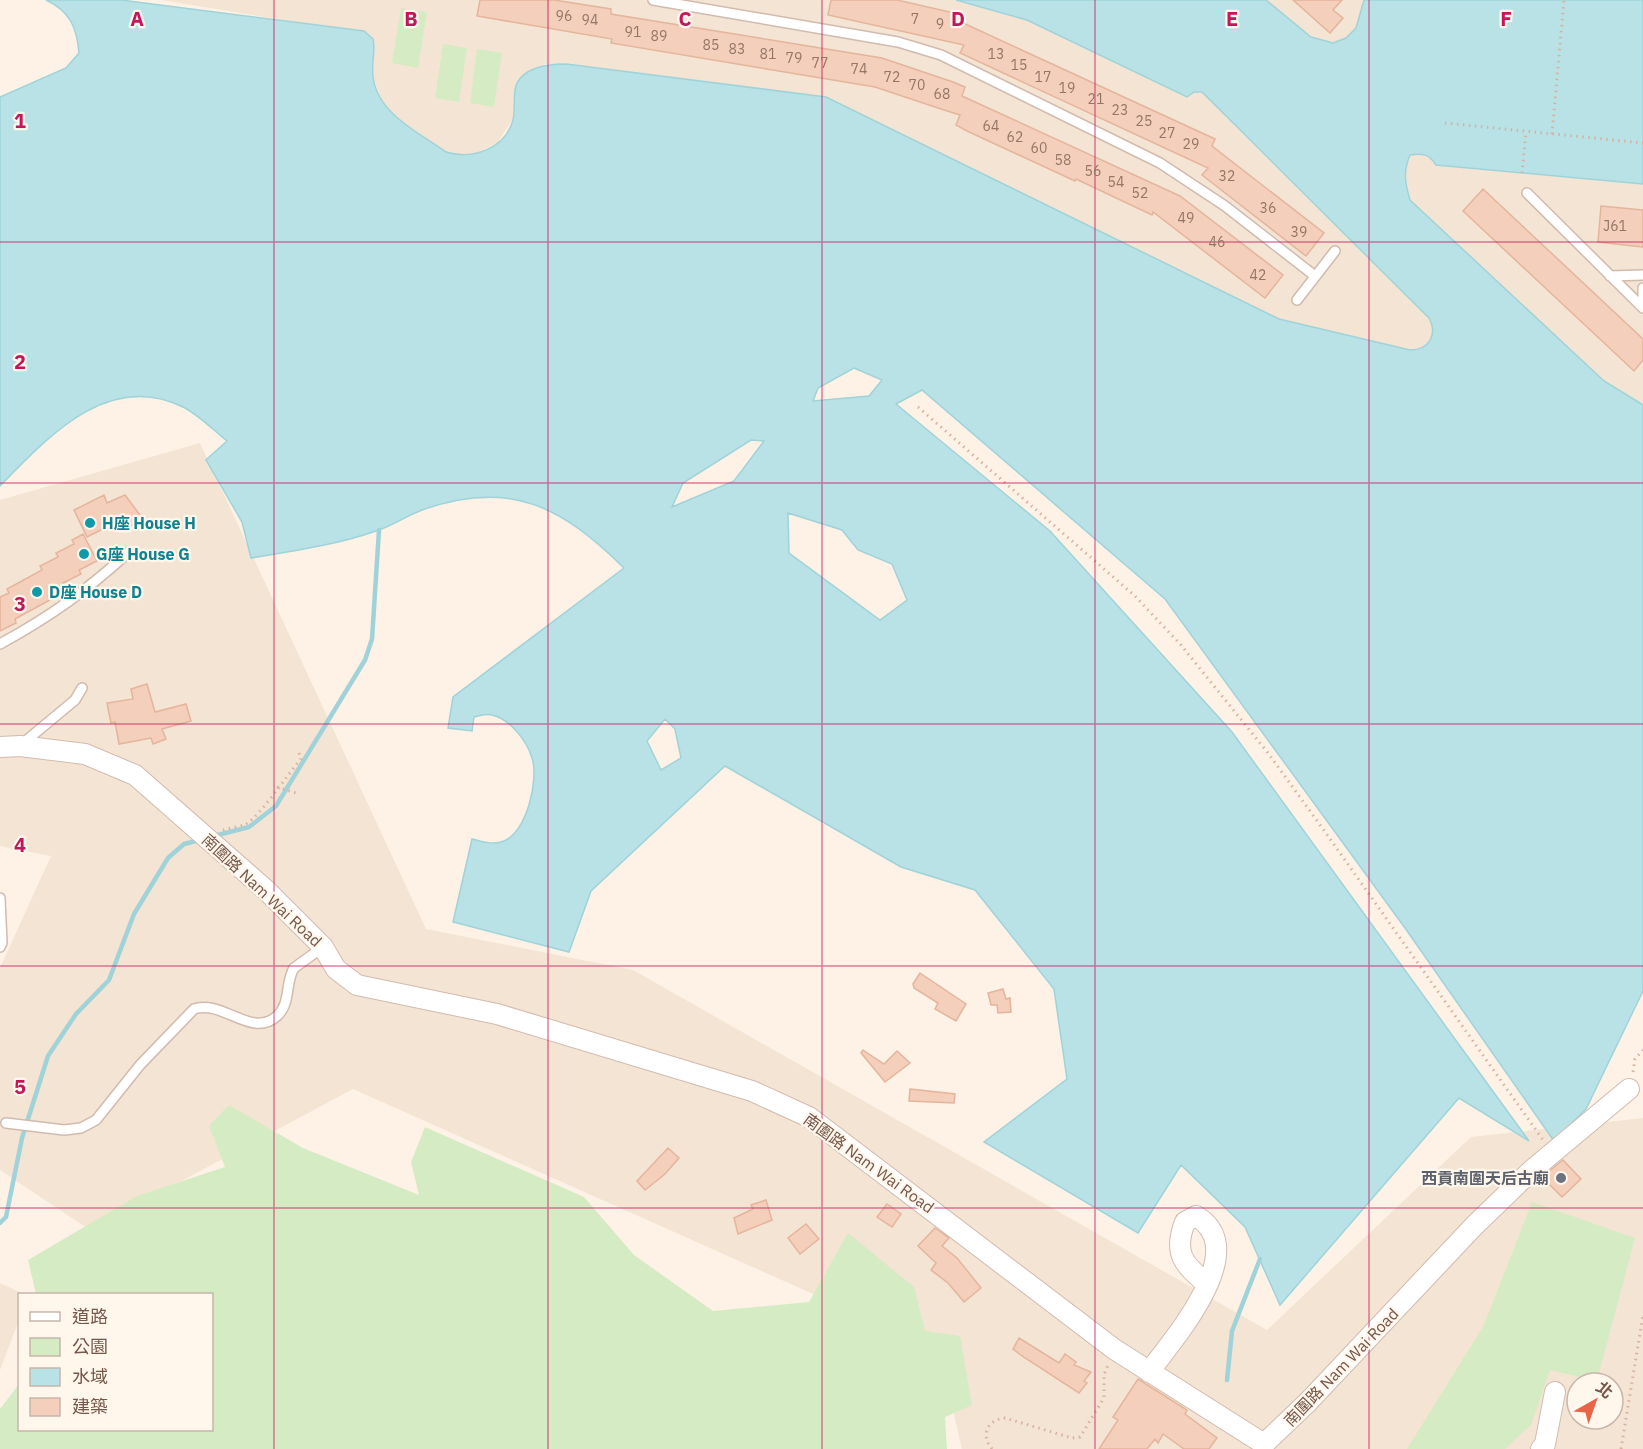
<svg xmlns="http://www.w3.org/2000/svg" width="1643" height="1449" font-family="'IBM Plex Sans','Noto Sans TC',sans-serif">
<rect width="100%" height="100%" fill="#fdf2e5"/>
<path fill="#f4e4d3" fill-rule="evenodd" d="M161 0H956L1027 20 1187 96 1194 92H1202L1429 318 1434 333 1425 347 1410 350 1279 319 826 97 566 64H546L516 84 513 119 498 142 473 155H455L446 152 393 115 382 101 373 77V39L369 34Z
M1266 0H1364L1356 28 1346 38 1333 43 1311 37Z
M1423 153 1431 158 1436 165 1643 184V405L1604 381 1410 199 1404 168 1410 155Z
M200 443 426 929 633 970 1267 1330 1471 1137 1643 1118V1449H962L939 1350 353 1089 90 1230 0 1170V968L51 856 0 846V500ZM1577 1383H1613V1419H1577Z
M0 1283 24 1294H20L19 1320 0 1370Z"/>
<path fill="#d5ebc3" d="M401 8 427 12 418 68 392 63Z
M443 44 467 48 459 102 435 98Z
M477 49 502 53 494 107 470 103Z
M229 1105 303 1148 419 1195 411 1162 425 1127 584 1197 634 1255 713 1311 809 1302 848 1233 914 1287 925 1331 960 1336 972 1405 945 1417 947 1449H0V1409L19 1384 20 1430H212V1294H36L28 1260 137 1196 225 1167 209 1126Z
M1532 1202 1635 1238 1597 1381 1550 1370 1531 1425 1505 1449H1407L1484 1325Z"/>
<path fill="#b9e2e7" stroke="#9fd3d9" stroke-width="1.5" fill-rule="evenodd" d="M46 0H121L364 31 373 39C376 51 371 64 373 77 378 114 418 132 446 152 472 160 505 149 513 120 516 109 512 93 517 83 526 66 549 64 566 64L826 97 1279 319 1410 350C1429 350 1438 335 1429 318L1202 92H1194L1187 97 1027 20 956 0H1266L1311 37 1333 43 1346 38 1356 28 1364 0H1643V184L1436 165C1429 154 1423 153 1410 155 1403 171 1405 183 1410 200L1604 381 1643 405V991L1586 1109 1554 1141 1405 928 1165 599 922 390 896 404 1050 531 1232 732 1529 1141 1459 1098 1280 1305 1245 1227 1181 1165 1138 1233 984 1142 1067 1079 1054 989 975 890 901 867 725 766 591 891 569 952 453 922 472 839C483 842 494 845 504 841 527 832 539 779 532 758 527 741 510 719 492 715 487 713 480 716 474 717L472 731 448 728 453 697 624 568C561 506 510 479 422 510 406 516 392 526 376 531 336 545 293 551 251 558L242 522 206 460 227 441C213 430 199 415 183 407 108 370 48 437 0 486V97L66 68 79 53C77 28 70 11 46 0ZM854 368 882 380 869 396 813 401 818 388ZM751 440 764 441 734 481 672 507 683 483ZM788 513 842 530 858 550 892 564 907 600 880 620 789 553ZM665 719 675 729 681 758 661 770 647 741Z"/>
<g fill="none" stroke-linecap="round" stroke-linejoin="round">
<path stroke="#9fd3d9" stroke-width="4.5" d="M214 836 249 827 276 806 365 660 372 639 379 530
M0 1223 6 1217 22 1138 48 1056 76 1014 109 980 134 914 168 858 184 844 200 840
M1227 1380 1232 1331 1260 1259"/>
</g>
<path fill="#f3cfbc" stroke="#e5b49c" stroke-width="1.5" d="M480 0H554L611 9V14L882 58 953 82 965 87 962 96 1180 196 1283 275 1265 298 1153 212 1152 215 1076 179 1075 181 967 131 956 125 960 115 944 110 875 87 611 43 612 39 477 16Z
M831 0H897L963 15 961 22 1215 139 1212 146 1324 233 1306 256 1202 175 1208 168 960 53 964 45 828 15Z
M1293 0H1342L1333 10 1343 18 1330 33Z
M1483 189 1643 339V360L1634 371 1463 211Z
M1601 206 1643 210V247L1598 242Z
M104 495 107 503 125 495 143 519 127 527 123 519 87 537 74 510Z
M83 534 97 561 79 570 81 574 63 583 66 587 48 596 50 600 15 619 16 623 0 631V597L9 593 7 589 42 570 40 566 58 557 56 553 74 544 72 540Z
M147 684 155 712 186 704 191 721 162 729 166 739 153 744 151 738 119 744 115 722 111 723 107 703 133 699 131 689Z
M920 973 966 1004 956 1021 935 1009 938 1003 914 988 913 984Z
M1003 989 1006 999 1010 998 1011 1012 998 1013 997 1005H991L988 993Z
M863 1050 884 1064 897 1051 910 1063 885 1082 861 1053Z
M910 1089 955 1094 954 1103 909 1101Z
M668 1148 679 1158 665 1174 645 1190 637 1181Z
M1563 1160 1581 1179 1562 1197 1542 1177Z
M766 1200 772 1220 738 1234 734 1218 753 1209 751 1205Z
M887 1204 901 1214 892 1227 877 1217Z
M806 1224 819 1239 800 1254 788 1238Z
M935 1228 949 1238 942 1246 957 1258 981 1288 964 1302 948 1283 931 1270 936 1263 918 1246Z
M1019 1338 1059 1363 1065 1354 1076 1362 1074 1365 1091 1372 1084 1381 1087 1383 1079 1393 1022 1356 1013 1349Z
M1138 1379 1187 1410 1185 1414 1217 1438 1209 1449H1184L1163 1434 1158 1443 1155 1439 1147 1449H1099L1118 1420 1113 1417Z"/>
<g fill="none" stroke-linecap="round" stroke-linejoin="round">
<defs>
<path id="lane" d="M653 0 898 42 941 55 1160 163 1225 206 1315 276
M1527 193 1643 308
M1610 276 1643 275
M1643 288V305
M1297 300 1335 251
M0 644C51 616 86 591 129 552
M22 744 75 700 82 688
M0 898 2 943 0 947
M6 1123 64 1130 81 1128 96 1120 140 1065 194 1009C222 999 252 1039 277 1016 291 1004 285 982 294 968L323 947"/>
<path id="street" d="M0 747 20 746 85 754 135 775 266 890 323 947 336 969 357 985 497 1014 752 1091 809 1117 1114 1349 1264 1444 1308 1402 1474 1226 1532 1170 1629 1089
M1149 1372C1174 1338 1253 1249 1196 1216L1185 1222C1173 1253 1183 1264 1207 1284
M1541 1449 1545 1444 1555 1392"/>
</defs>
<use href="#lane" stroke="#d1bbae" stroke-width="12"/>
<use href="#street" stroke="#d1bbae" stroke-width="22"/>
<path stroke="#d8b29f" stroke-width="3" stroke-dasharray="1.5 4.5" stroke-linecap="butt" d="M1445 123 1643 143
M1552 134 1564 0
M1522 173 1526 132
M918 407 1135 596 1181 645 1268 753 1323 829 1543 1140
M277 787 296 793
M223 830C230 828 239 827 246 824 262 814 287 775 301 759L298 750
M1633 1072 1635 1059 1643 1050
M992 1449C981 1436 986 1420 1005 1418L1072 1438 1080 1437 1104 1398V1375L1108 1365
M1621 1449 1643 1315"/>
<use href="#lane" stroke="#fff" stroke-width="9"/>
<use href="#street" stroke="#fff" stroke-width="20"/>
</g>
<path fill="none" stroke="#c2185b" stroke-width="1.5" stroke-opacity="0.55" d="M274 0V1449M548 0V1449M822 0V1449M1095 0V1449M1369 0V1449M0 242H1643M0 483H1643M0 724H1643M0 966H1643M0 1208H1643"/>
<g fill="#0f9aa8" stroke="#fff6ec" stroke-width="2">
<circle cx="90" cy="523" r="6"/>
<circle cx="84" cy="554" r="6"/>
<circle cx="37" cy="592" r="6"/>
</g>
<circle fill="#6b7280" stroke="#fff6ec" stroke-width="2" cx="1561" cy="1178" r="6"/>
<g text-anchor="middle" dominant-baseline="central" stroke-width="4.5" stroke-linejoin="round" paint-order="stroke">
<g font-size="14" fill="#957566">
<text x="564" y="16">96</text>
<text x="915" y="19">7</text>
<text x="590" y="20">94</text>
<text x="940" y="24">9</text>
<text x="633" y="32">91</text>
<text x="659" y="36">89</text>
<text x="711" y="45">85</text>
<text x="737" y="49">83</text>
<text x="768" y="54">81</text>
<text x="996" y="54">13</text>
<text x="794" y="58">79</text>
<text x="820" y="63">77</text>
<text x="1019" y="65">15</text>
<text x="859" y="69">74</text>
<text x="892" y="77">72</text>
<text x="1043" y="77">17</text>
<text x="917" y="85">70</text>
<text x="1067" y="88">19</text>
<text x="942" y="94">68</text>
<text x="1096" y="99">21</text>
<text x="1120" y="110">23</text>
<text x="1144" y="121">25</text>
<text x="991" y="126">64</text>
<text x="1167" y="133">27</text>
<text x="1015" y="137">62</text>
<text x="1191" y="144">29</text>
<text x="1039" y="148">60</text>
<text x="1063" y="160">58</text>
<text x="1093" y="171">56</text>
<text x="1227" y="176">32</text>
<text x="1116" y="182">54</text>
<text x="1140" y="193">52</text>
<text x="1268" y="208">36</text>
<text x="1186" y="218">49</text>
<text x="1615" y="226">J61</text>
<text x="1299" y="232">39</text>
<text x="1217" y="242">46</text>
<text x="1258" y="275">42</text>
</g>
<g font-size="16" font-weight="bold" fill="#0d838f" stroke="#fff6ec" text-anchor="start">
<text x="102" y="523">H座 House H</text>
<text x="96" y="554">G座 House G</text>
<text x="49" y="592">D座 House D</text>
</g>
<g font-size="16" fill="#76574a" stroke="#fff6ec">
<text transform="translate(262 890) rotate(43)">南圍路 Nam Wai Road</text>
<text transform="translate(869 1163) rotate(36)">南圍路 Nam Wai Road</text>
<text transform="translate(1341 1367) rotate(-46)">南圍路 Nam Wai Road</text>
</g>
<g font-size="16" font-weight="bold" fill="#5b616d" stroke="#fff6ec" text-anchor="end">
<text x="1549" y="1178">西貢南圍天后古廟</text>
</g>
</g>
<g font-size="20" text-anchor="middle" font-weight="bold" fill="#c2185b" stroke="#fff6ec" stroke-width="4.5" stroke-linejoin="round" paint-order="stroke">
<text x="137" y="26">A</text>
<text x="411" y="26">B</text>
<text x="685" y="26">C</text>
<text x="958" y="26">D</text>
<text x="1232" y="26">E</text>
<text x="1506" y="26">F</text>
<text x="20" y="128">1</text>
<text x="20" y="369">2</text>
<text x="20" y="611">3</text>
<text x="20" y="852">4</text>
<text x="20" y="1094">5</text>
</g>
<rect x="18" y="1293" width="195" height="138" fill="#fff6ec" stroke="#c8b6ab" stroke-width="1.5"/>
<rect x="30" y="1312" width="30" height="9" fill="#ffffff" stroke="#c8b6ab" stroke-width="1.5"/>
<text x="72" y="1323" font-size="18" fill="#76574a">道路</text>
<rect x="30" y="1338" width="30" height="18" fill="#d5ebc3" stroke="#c8b6ab" stroke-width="1.5"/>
<text x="72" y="1353" font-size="18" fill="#76574a">公園</text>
<rect x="30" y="1368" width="30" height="18" fill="#b9e2e7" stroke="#c8b6ab" stroke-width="1.5"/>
<text x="72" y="1383" font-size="18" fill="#76574a">水域</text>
<rect x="30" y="1398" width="30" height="18" fill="#f3cfbc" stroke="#c8b6ab" stroke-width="1.5"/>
<text x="72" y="1413" font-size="18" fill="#76574a">建築</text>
<g transform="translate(1595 1401) rotate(40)"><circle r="28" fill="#fff6ec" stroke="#c8b6ab" stroke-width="1.5"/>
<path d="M0-4.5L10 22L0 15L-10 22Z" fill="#e86448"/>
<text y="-9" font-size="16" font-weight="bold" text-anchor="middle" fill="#76574a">北</text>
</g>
</svg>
